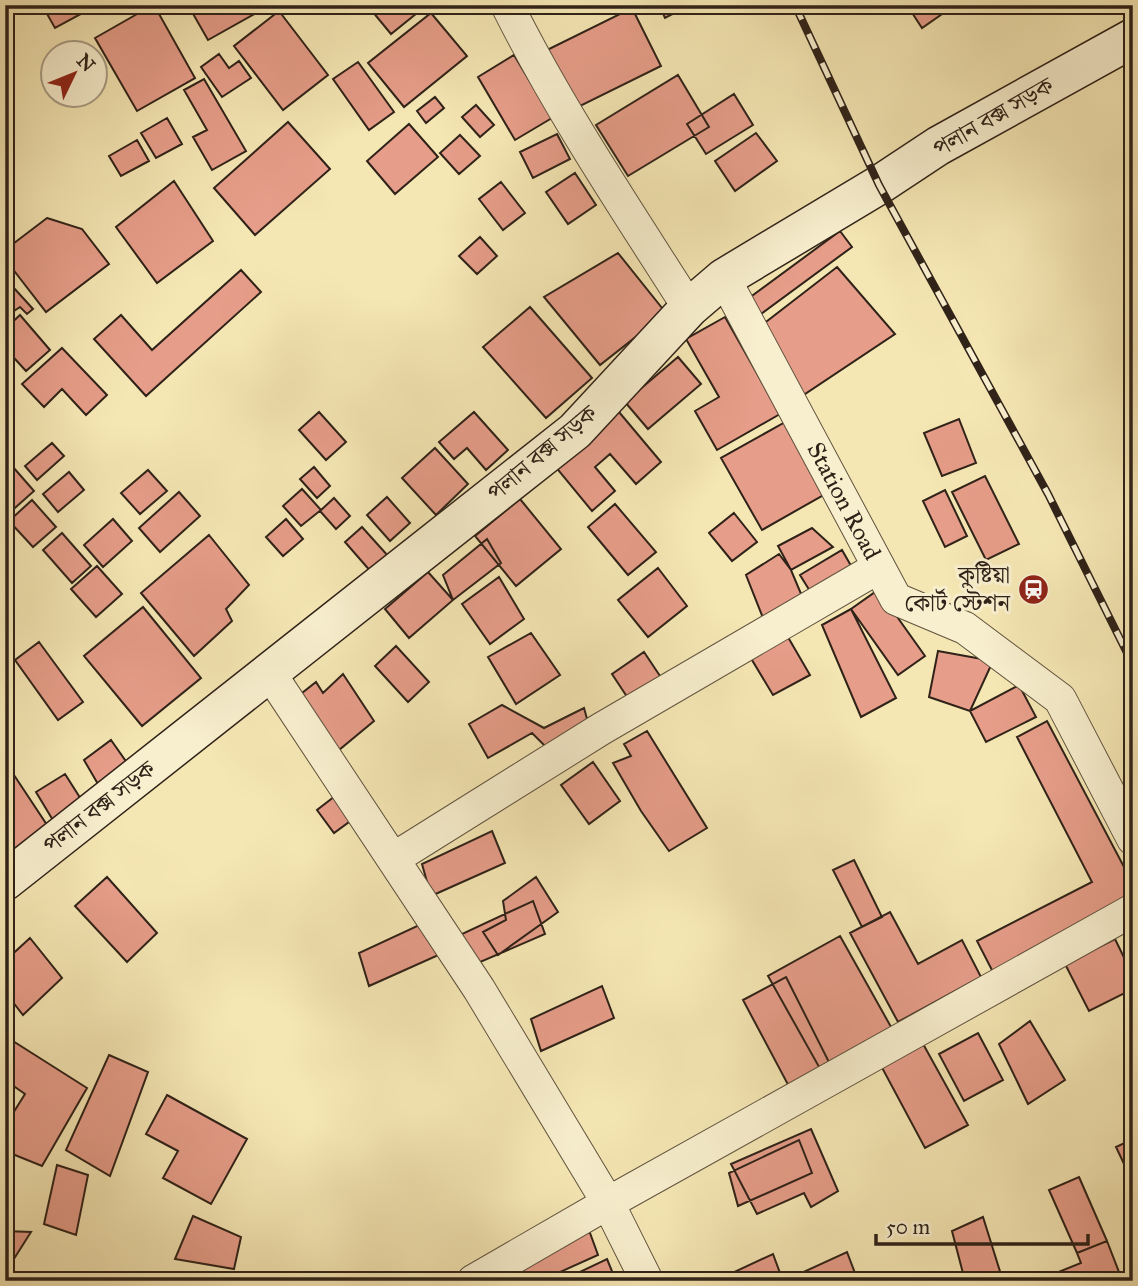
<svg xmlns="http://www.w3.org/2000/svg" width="1138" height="1286" font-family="'IM FELL Great Primer','Noto Serif Bengali',serif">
<rect width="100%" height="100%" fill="#f5e7b4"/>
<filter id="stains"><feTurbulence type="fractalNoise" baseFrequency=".00286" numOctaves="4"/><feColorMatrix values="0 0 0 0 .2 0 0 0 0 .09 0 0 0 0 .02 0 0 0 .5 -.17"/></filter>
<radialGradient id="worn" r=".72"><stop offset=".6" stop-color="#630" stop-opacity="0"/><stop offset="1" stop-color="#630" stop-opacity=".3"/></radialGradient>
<path fill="#e69d89" stroke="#2f2218" stroke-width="2" d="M42 5H88L90 9 55 28Z
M153 5H154L195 78 137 111 95 38Z
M188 5H251L256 13 208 40Z
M367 5H427L391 34Z
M659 5H690L665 18Z
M907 5H955L922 28Z
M632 8 661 66 574 109 545 51Z
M279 11 328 75 283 110 234 46Z
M431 13 467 56 404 107 368 63Z
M219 54 229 68 239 61 251 78 222 97 201 67Z
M514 55 552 118 515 140 478 77Z
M358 62 394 112 369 130 333 79Z
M678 75 709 127 628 176 596 125Z
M204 79 246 151 212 170 193 137 207 130 184 90Z
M734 94 753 125 706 154 687 124Z
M435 97 444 108 426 123 417 111Z
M476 105 494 125 480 137 462 117Z
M167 118 182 144 156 158 141 133Z
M288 122 330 169 255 235 214 188Z
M409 124 438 157 395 194 367 161Z
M756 133 777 161 735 191 715 161Z
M557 134 570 159 533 178 520 152Z
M460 135 480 156 459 174 440 153Z
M137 140 149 161 121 176 109 156Z
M575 173 596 205 568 224 546 192Z
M174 181 213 241 157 283 116 227Z
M501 182 525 213 503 230 479 199Z
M47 218 82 229 109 264 46 312 5 259V250Z
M840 231 852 247 757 317 745 301Z
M480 237 497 256 477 274 459 256Z
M618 253 666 313 600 365 544 297Z
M837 267 895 334 799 398 762 325Z
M241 270 261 292 146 396 94 339 121 315 152 350Z
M13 287 33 309 27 314 20 307 5 317V292Z
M530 307 592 378 546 418 483 347Z
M20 315 50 350 26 371 5 348V329Z
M725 317 780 414 717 450 695 411 719 397 686 339Z
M62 348 107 395 86 415 62 389 44 407 22 384Z
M678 357 701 384 648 429 625 402Z
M319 412 346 442 326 460 299 430Z
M474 412 508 450 486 470 467 448 454 459 439 442Z
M619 412 661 462 636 484 610 454 595 467 615 491 592 511 554 465Z
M959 419 976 463 942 476 924 433Z
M787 421 827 493 762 530 721 458Z
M52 443 64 456 37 480 25 466Z
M435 448 468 484 436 515 402 478Z
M13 467 34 491 7 515 5 474Z
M314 467 330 486 317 498 300 479Z
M148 470 167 491 140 514 121 493Z
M69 472 84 490 58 512 43 494Z
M985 476 1019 544 986 560 952 492Z
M302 489 321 510 301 526 283 506Z
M945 490 967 536 945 547 923 501Z
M179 492 200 516 160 552 139 528Z
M387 497 410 523 390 541 367 515Z
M334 498 350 516 336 529 320 511Z
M520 499 561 549 516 586 475 536Z
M32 500 56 527 33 547 9 521Z
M615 504 656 552 628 575 588 527Z
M734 513 757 542 732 561 709 533Z
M113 519 132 541 103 567 84 545Z
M286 519 303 539 283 556 266 537Z
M362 527 389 557 372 573 345 542Z
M812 528 833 547 791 570 778 546Z
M62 533 91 566 72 583 43 550Z
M209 535 249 585 226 609 232 621 194 656 141 593Z
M487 539 501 563 453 600 443 575Z
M842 550 854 571 813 596 800 575Z
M779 554 791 570 807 608 767 628 746 575Z
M97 566 122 594 96 617 71 589Z
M658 568 687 606 648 637 618 600Z
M428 572 453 600 409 638 385 609Z
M499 577 524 619 490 644 462 604Z
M878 590 925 656 898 675 851 609Z
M143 607 201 678 142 726 84 656Z
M851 609 896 698 861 717 822 625Z
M785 632 810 675 773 695 749 655Z
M531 633 560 675 516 704 488 657Z
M39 642 83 702 58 720 15 660Z
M396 646 429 682 408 702 375 666Z
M938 651 993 661 970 711 929 697Z
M644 652 670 691 637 712 612 674Z
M343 674 374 721 339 750 297 697 316 682 323 693Z
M1019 685 1036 717 986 742 970 711Z
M502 705 544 728 584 708 589 726 549 750 532 733 488 758 469 724Z
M1047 721 1133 884V905L995 976 977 941 1092 882 1017 737Z
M647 731 707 828 669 851 641 811 613 763 631 756 624 744Z
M111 740 130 767 102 791 84 760Z
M593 762 620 801 589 824 561 785Z
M8 766 51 831 5 862V768Z
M65 774 84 804 54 822 36 792Z
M348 786 368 808 334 833 317 810Z
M492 831 505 863 431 896 422 864Z
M854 860 882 917 862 927 833 870Z
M107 877 157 933 127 962 75 906Z
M536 877 558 912 498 955 483 932 506 920 503 901Z
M533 901 545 934 471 966 462 934Z
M890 912 918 964 962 940 981 977 898 1022 850 933Z
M430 920 443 953 369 986 359 953Z
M840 936 895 1034 823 1074 768 976Z
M30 938 62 978 23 1015 5 992V961Z
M1115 939 1133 976V989L1089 1011 1065 964Z
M786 977 835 1074 793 1094 743 1000Z
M602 986 614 1018 541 1051 531 1019Z
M1030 1021 1065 1080 1028 1104 999 1044Z
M978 1033 1003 1080 964 1101 939 1054Z
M5 1036 87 1088 42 1166 5 1151V1126L25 1094 5 1080Z
M922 1042 968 1125 925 1148 879 1062Z
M109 1055 148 1072 110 1176 66 1150Z
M167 1095 247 1139 211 1204 163 1178 178 1151 146 1134Z
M811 1129 838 1191 811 1207 804 1193 757 1214 731 1164Z
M1133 1139V1183L1116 1147Z
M799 1140 812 1173 738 1206 729 1173Z
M57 1165 88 1175 76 1235 44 1224Z
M1079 1177 1107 1241 1077 1253 1049 1190Z
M193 1216 241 1237 234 1269 175 1259Z
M983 1217 1003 1281H965L952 1231Z
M586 1222 598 1255 540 1281H523L515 1255Z
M5 1231 31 1232 5 1273Z
M1107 1241 1119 1272 1102 1281H1053L1051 1275 1081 1263 1077 1253Z
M847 1252 858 1281H784Z
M773 1254 783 1281H715Z
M607 1259 616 1281H561Z
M16 1276 105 1278V1281H17Z"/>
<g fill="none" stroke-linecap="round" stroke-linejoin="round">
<defs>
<path id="minor" d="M507 5C560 111 626 209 689 308
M724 278 896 599 965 628 1060 699 1133 839
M269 672 479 989 608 1203 647 1281
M393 859 601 729 879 567
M473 1281 608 1203 1133 910"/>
<path id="secondary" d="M5 881 575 431 689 308 724 278 879 185 938 146 1133 38"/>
</defs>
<use href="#minor" stroke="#60533f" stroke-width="34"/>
<use href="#secondary" stroke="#2f2218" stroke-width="41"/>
<use href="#minor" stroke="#f8efce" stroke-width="32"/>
<use href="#secondary" stroke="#f8efce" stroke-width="38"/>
<defs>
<path id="rail" d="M795 5 879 185 1048 494 1133 665"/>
</defs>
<use href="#rail" stroke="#2f2218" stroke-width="8"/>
<use href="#rail" stroke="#f8efce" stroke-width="5" stroke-dasharray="16" stroke-linecap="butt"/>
</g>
<defs>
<symbol id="station-disc" viewBox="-11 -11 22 22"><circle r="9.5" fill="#8f2418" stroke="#f8efce"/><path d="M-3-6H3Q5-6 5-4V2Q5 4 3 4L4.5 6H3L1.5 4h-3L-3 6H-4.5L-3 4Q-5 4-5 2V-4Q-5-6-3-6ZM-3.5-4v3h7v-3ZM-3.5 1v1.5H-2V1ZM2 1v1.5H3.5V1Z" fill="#fff"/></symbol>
</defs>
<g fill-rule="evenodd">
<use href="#station-disc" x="1016" y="572" width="35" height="35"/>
</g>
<g text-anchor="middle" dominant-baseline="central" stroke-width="6" stroke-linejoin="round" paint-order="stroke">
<g font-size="24" fill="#2f2218" stroke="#f8efce">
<text transform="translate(993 117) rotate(-30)">পলান বক্স সড়ক</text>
<text transform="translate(542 453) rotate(-40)">পলান বক্স সড়ক</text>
<text transform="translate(844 501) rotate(62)">Station Road</text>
<text transform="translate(99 807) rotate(-38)">পলান বক্স সড়ক</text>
</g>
<g font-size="24" fill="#2f2218" stroke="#f8efce" text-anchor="end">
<text x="1010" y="575">কুষ্টিয়া<tspan x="1010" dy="28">কোর্ট স্টেশন</tspan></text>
</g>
</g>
<rect width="1138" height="1286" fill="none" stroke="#f5e7b4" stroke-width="28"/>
<rect x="7" y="7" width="1124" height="1272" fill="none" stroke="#2f2218" stroke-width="3.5"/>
<rect x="14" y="14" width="1110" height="1258" fill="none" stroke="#2f2218" stroke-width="2"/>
<g transform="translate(74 74) rotate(47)"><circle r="33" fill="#f8efce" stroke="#a89d85" stroke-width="2"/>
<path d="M0-5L12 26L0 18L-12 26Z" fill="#8f2418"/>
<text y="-10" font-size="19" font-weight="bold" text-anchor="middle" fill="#2f2218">N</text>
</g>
<path d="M876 1234v10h212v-10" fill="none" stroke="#2f2218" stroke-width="3.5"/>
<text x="886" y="1234" font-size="21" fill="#2f2218" stroke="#f8efce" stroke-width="5" paint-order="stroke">50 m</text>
<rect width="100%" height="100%" filter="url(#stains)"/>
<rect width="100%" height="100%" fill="url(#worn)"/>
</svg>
